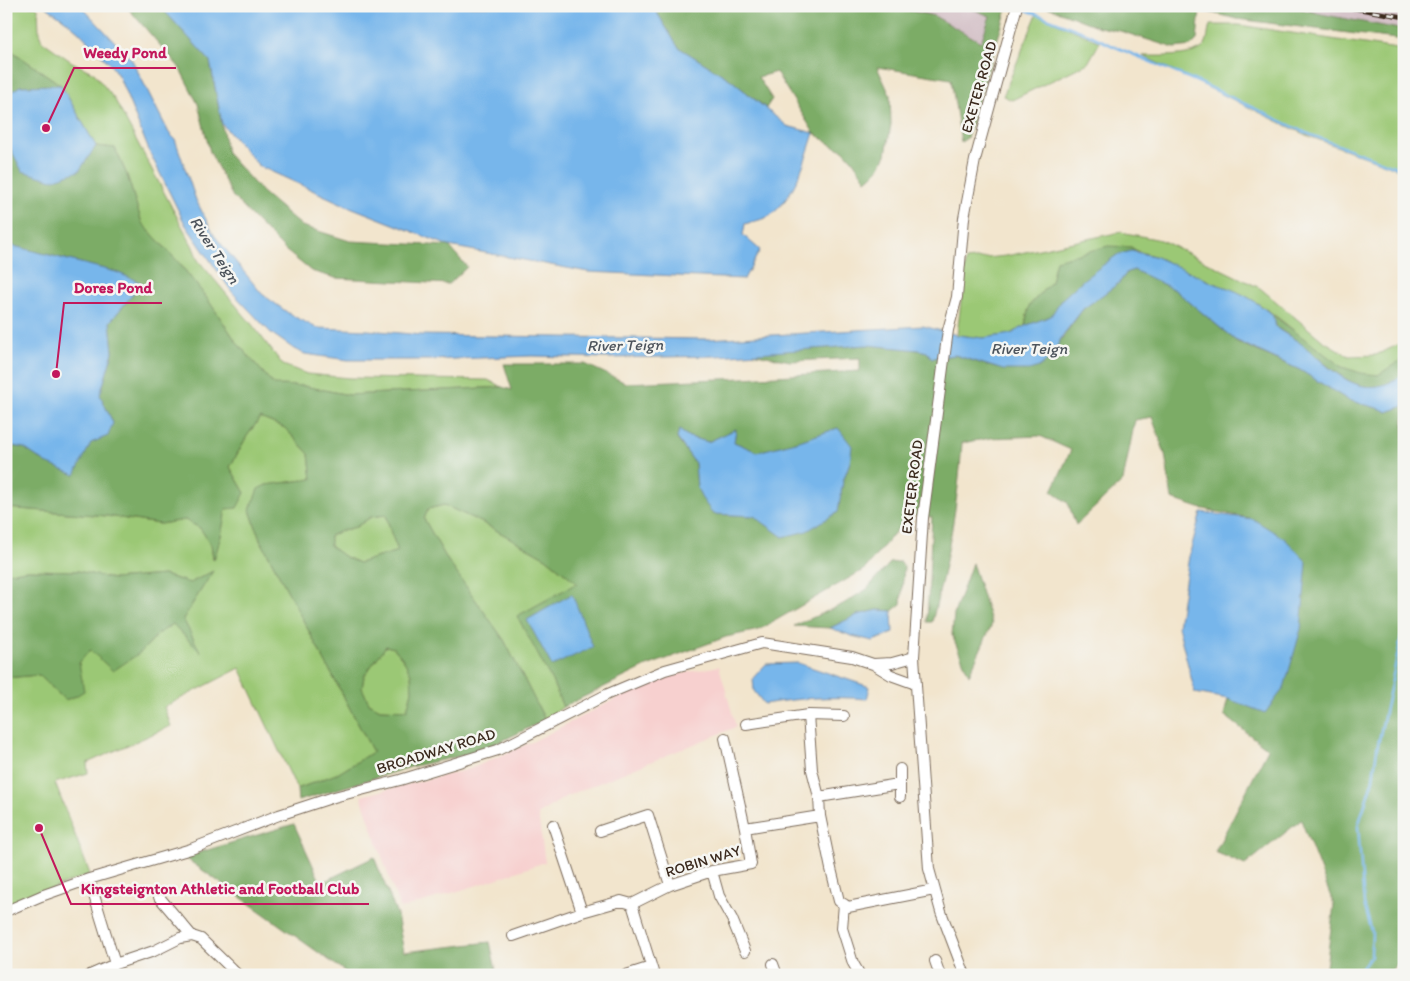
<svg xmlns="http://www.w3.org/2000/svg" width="1410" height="981" font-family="Itim,sans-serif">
<rect width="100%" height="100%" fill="#f6f6f2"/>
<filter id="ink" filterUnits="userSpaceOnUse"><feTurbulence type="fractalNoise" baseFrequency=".02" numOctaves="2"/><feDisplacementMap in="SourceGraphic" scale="10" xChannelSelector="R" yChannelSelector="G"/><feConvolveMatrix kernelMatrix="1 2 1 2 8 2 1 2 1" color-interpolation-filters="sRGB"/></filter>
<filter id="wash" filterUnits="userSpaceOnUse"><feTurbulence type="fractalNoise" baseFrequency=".0096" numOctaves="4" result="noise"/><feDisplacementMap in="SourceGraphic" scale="20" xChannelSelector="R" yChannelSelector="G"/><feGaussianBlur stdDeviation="1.12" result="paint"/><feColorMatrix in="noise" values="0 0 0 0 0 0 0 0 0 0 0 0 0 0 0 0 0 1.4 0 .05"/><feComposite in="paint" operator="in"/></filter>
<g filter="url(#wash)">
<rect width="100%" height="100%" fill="#f2e5cd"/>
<path fill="#f7d0cf" d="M719 666 736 727 567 796 538 814 545 862 484 883 400 909 361 796 470 769 532 742 654 679Z"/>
<path fill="#d2bec5" d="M889 6H965L991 16 981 42 934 16Z
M1288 6H1404V30L1319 14Z"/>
<path fill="#9bc875" stroke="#6b794a" d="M6 6H36L38 8 39 32 42 41 72 62 94 73 115 100 193 247 198 260 254 327 283 365 307 374 350 378 488 380 502 387 349 395 304 386 274 385 238 344 206 297 180 264 142 223 127 175 115 148 96 146 61 85 6 47Z
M1037 14 1100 42 1088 63 1012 100 1003 96Z
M1210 25H1239L1404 50V171L1306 135 1143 56C1157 56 1196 58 1205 45 1208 39 1208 31 1210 25Z
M1121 232 1161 240 1260 288 1322 340 1349 356 1376 355 1404 342V358C1397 363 1386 373 1378 375 1369 377 1348 371 1340 366 1301 341 1264 297 1218 285L1154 256 1137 251 1131 247 1056 260 1051 282 1029 306 1025 326 1011 334 983 338 957 335 966 260 1006 256Z
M260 418 285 428 309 454 312 479 266 485 250 510 260 539 373 752 339 773 297 789 240 668 164 707 171 726 87 763 88 773 55 783 90 874 8 906 6 902V678L39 675 65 700 76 696 79 663 90 649 141 652 158 634 173 624 200 652 183 619 212 572 190 583 164 575 113 579 78 571 28 570 6 573V508L107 516 160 524 185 520 200 528 211 545 213 559 221 536 226 509 245 493 230 467 247 436Z
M444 505 483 523 546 558 577 583 552 681 563 707 545 720 504 640 448 561 424 519 428 509Z
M386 515 391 533 398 551 359 563 345 557 329 546 330 536 340 531 356 527 371 517Z
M386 646 394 648 403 659 411 674 412 691 407 710 380 709 369 703 362 688 364 676Z"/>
<path fill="#7cac66" stroke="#5c6b42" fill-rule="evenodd" d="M126 6H160L210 61 227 153 262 192 302 226 350 241 449 246 467 267 449 284 335 278 311 271 285 250 233 197 210 152 198 104 179 67Z
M653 6H889L934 16 981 42 990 16 965 6H998L1007 9 967 138 961 142 951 79 877 67 890 95 891 124 886 155 878 170 866 180 853 161 843 150 832 145 814 133 776 72 758 77 772 99 766 108 731 80 678 47Z
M1045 6H1289L1321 14 1404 30V40L1237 19 1200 10 1197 40 1191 46 1174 48 1120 31 1099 27Z
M6 47 61 85 20 86 6 96Z
M6 140 8 143 79 171 96 146 115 148 127 175 142 223 180 264 206 297 238 344 274 385 304 386 349 395 502 387 512 390 504 364H585L626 383 743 378 860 371V358L790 361 752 353 867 345 919 350 927 352 932 358 955 355 996 368 1058 344 1083 309 1119 283 1127 272 1134 270 1175 290 1237 342 1300 370 1348 400 1381 409 1387 412 1404 406V956L1387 975H1325L1334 905 1301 820 1245 865 1215 852 1268 749 1224 715 1228 699 1265 712 1253 519 1199 508 1172 499 1165 454 1152 417 1135 420 1123 481 1076 525 1068 503 1052 491 1071 450 1040 436 991 438 962 443C958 505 947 563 932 622H927L932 517 909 515 865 569 759 630 726 637 647 666 563 707 552 681 517 616 577 583 546 558 483 523 444 505 428 509 424 519 448 561 504 640 545 720 479 752 414 766 298 801 297 789 339 773 373 752 260 539 250 510 258 489 266 485 312 479 309 454 285 428 260 418 247 436 230 467 245 493 237 508 226 509 221 536 214 560 211 545 200 528 185 520 160 524 107 516 6 508V445L24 448 46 463 91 443 113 423 100 395 113 352 110 322 142 283 116 272 6 244ZM838 428 850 462 843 481 838 512 783 537 755 516 713 514 697 487 695 463 677 439 679 430 689 437 708 442 736 429 734 442 757 452 796 442ZM386 515 391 533 398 551 359 563 345 557 330 546V536L340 531 356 527 371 517ZM386 646 394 648 403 659 411 674 412 691 407 710 380 709 369 703 362 688 364 676Z
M1108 246 1131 247 1137 251H1131L1117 255 1061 300 1052 316 1025 326 1029 306 1051 282 1056 260Z
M1265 309 1342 367 1361 373 1378 375 1404 358V374C1369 401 1346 381 1318 358 1305 347 1292 337 1277 328L1274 319Z
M897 562H900L904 567 901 604 892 611 878 610 857 615 830 628 794 626 843 604 867 589 890 563Z
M972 563 992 624 969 675 952 635 954 614Z
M28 570 78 571 113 579 164 575 190 583 213 571 183 619 201 653 173 624 158 634 141 652 113 671 90 650 79 663 84 691 76 696 65 700 39 675 6 678V573Z
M294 824 321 883 374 857 397 915 404 952 490 942 497 975H350L184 857Z"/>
<path fill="#77b6eb" stroke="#597084" d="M45 6H81L132 60 169 133 175 139 196 200 214 235 262 294 291 315 317 328 368 330 421 335 707 339 923 326 957 335 983 338 1011 334 1025 326 1051 316 1061 300 1084 279 1117 255 1131 251 1154 256 1218 285C1235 289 1253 299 1266 310 1269 312 1273 316 1274 319 1276 323 1274 326 1278 329 1286 335 1296 339 1304 346 1335 372 1362 405 1404 374V406L1387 412 1381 409 1348 400 1300 370 1235 340 1175 290 1134 270 1127 272 1119 283 1083 309 1063 335 1051 357 1039 367 1029 370H1003L955 355 932 358 927 352 919 350 867 345 717 356 609 358 532 356 430 360H348L305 354 294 349 271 333 232 292 185 224 150 153 119 77 110 64 78 31 65 20Z
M160 6H653L678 47 731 80 787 126 814 133C805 161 795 196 771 215 764 220 753 221 745 224L743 235 760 250 744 279 588 272 449 246 345 205 259 166 222 124 210 61Z
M61 85 96 146 79 171 52 180 22 171 6 140V96L20 86Z
M6 244 116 272 142 283 110 322 113 352 100 395 113 423 108 436 91 443 75 475 46 463 24 448 6 445Z
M838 428 852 446 850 462 843 481 838 512 807 531 783 537 754 516 713 514 701 497 697 487 695 463 677 438 679 430 689 437 708 442 736 429 734 442 757 452 796 442Z
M1201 512 1253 519 1285 539 1307 562 1301 629 1284 688 1265 713 1228 699 1195 693 1178 626 1189 556Z
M572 594 593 647 552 666 527 620Z
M878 610 892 611 893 633 873 641 852 636 830 628 857 615Z
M798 663 870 687 867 699C831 696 799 698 764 704L754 691 753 678 766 664Z"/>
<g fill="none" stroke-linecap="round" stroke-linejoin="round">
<path stroke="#77b6eb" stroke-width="2.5" d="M1024 9 1088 34 1111 45 1205 85 1306 133 1404 170
M1357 975 1371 956 1372 932 1364 904 1358 826 1373 779 1377 749 1404 625"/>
</g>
</g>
<g filter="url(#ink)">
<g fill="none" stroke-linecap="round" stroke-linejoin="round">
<defs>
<path id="minor" d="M873 664 892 663 914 657
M808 715 812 770 819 797 820 816 831 869 839 901 848 907 934 890
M746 724 808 715 844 716
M725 738 745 828
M819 797 899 784
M900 797V769
M553 825 582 912
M600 831 648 815 670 885
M712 871 719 896 732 919 745 951
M89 879 115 964 90 975
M159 897 192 936 201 939 238 975
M632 904 654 975
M844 904 842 928 853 963 860 975
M6 911 41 896 89 879 191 849 279 815 334 797 400 780 498 750 608 694 665 670 762 643 852 657 873 664 891 675 916 684
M513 936 582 912 621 901 632 904 670 885 712 871 751 864 745 828 820 816
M935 961 940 975
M115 964 154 951 180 938 192 936
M773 964 777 975
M626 975 651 967
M965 975 941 912 929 869 914 657 923 518 948 330 957 297 964 218 975 160 1017 6"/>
</defs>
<use href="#minor" stroke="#7b6b5b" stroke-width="12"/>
<use href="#minor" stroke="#fff" stroke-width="10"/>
<defs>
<path id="rail" d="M1341 6 1404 17"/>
</defs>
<use href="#rail" stroke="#3b2a1e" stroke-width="4.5"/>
<use href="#rail" stroke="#f6f6f2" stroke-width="2.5" stroke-dasharray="8" stroke-linecap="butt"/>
</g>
</g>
<g text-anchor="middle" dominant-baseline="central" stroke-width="5" stroke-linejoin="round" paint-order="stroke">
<g font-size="15" fill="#3b2a1e" stroke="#f6f6f2">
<text transform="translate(979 87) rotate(-74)">EXETER ROAD</text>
<text transform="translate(912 487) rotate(-83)">EXETER ROAD</text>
<text transform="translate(436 751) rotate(-17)">BROADWAY ROAD</text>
<text transform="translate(703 861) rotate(-17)">ROBIN WAY</text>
</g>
<g font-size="16" font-style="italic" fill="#4d545c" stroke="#f6f6f2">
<text transform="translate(215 250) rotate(57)">River Teign</text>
<text transform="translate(625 345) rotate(-1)">River Teign</text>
<text x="1029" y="348">River Teign</text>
</g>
</g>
<path fill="none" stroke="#c2185b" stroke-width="2" d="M46 128L74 68H176M56 374L64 303H162M39 828L71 904H369"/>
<g fill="#c2185b" stroke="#f6f6f2" stroke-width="2">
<circle cx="46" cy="128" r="5"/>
<circle cx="56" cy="374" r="5"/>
<circle cx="39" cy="828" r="5"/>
</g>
<g font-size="16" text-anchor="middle" font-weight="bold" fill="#c2185b" stroke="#f6f6f2" stroke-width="5" stroke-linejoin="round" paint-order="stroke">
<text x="125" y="58">Weedy Pond</text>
<text x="113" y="293">Dores Pond</text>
<text x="220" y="894">Kingsteignton Athletic and Football Club</text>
</g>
<rect width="1410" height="981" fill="none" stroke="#f6f6f2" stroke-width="25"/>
</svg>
